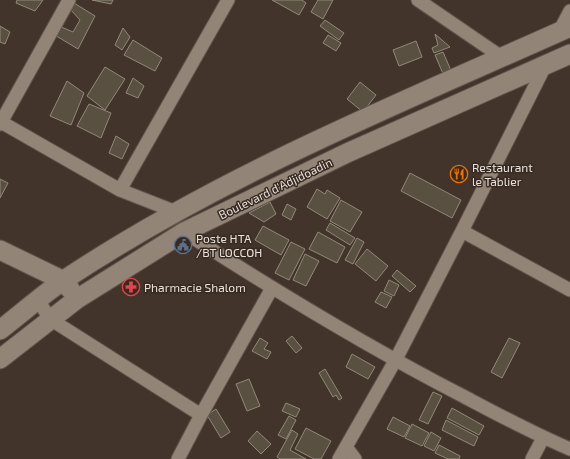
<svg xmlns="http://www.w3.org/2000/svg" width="570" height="459" font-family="'Exo 2',sans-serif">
<rect width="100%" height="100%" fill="#42342a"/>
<path fill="#595042" stroke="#928879" d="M17 0H43L35 11 16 3Z
M92 0H113L111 4Z
M272 0H302L306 3 299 15Z
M318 0H333L323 19 311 12Z
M74 3 95 16 78 49 53 34 59 26 73 32 80 20 71 10Z
M325 20 344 33 339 40 320 26Z
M0 26 10 32 5 44 0 42Z
M123 28 130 37 122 50 115 45Z
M435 34 450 47 434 53 432 48 438 45Z
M328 35 341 43 336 51 323 43Z
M133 40 162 58 155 71 124 55Z
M416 41 422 57 399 66 393 50Z
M443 52 452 73 444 76 435 55Z
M105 67 125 79 105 110 87 96Z
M133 78 144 86 138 98 126 93Z
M67 81 84 93 71 125 50 116Z
M360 82 376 95 363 112 347 99Z
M89 104 111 113 101 138 77 126Z
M116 136 129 144 122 159 109 153Z
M410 173 461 200 452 218 401 191Z
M0 179 8 183 0 198Z
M317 189 325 194 327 190 340 198 327 219 307 207Z
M341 200 362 212 350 232 330 221Z
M270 202 276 214 264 222 249 213Z
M287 204 296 209 291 220 282 215Z
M330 223 355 238 350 245 326 230Z
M263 226 289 240 281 255 255 240Z
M318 232 345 247 337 263 309 249Z
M357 238 364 242 353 264 345 260Z
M291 242 305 249 289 280 275 273Z
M367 249 388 266 376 281 355 264Z
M305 254 319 261 306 286 293 280Z
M397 270 416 286 410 292 392 276Z
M389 280 399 285 394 296 384 291Z
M381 292 392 297 386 308 375 302Z
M292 336 302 348 296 353 286 341Z
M260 338 268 343 264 349 271 352 267 359 252 351Z
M509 338 520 343 502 378 491 372Z
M352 354 375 367 368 379 346 367Z
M325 369 342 398 339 400 336 395 333 397 319 373Z
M249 379 260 406 247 411 236 384Z
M433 392 442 396 428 424 419 420Z
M286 403 300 409 296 417 282 411Z
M452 408 484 426 479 435 447 418Z
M216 409 230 432 221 438 207 415Z
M289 416 296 420 286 439 278 435Z
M393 417 410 426 404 437 387 429Z
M446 420 478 437 474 446 442 430Z
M412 424 429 433 422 446 405 438Z
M306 428 331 441 321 459H314L295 449Z
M292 430 298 434 290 450 306 459H280L277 457Z
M257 431 271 444 261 454 248 441Z
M431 432 441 438 434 451 424 446Z
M439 445 460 456 459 459H448L435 453Z"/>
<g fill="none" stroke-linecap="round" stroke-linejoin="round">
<defs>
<path id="street" d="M418 0 500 56
M559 32 570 11
M546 64 462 231 570 290
M1 122 120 190 176 212
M0 124 69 0
M120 190 228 0
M184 232C274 290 366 346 461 395 497 414 532 433 570 449
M38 300 50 319 201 415
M346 447 355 459
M178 459 201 415 272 288
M339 459 395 361 462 231
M532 459 543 438"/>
<path id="secondary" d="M0 250 64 281 70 289
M0 330C21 314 42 295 64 280 222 175 398 104 570 27
M0 359 77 299 184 232 347 153 570 54"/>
</defs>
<use href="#street" stroke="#5f534b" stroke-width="15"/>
<use href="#secondary" stroke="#5f534b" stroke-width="21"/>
<use href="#street" stroke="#938478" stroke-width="13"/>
<use href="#secondary" stroke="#938478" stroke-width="19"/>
</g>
<defs>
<symbol id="restaurant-ring" viewBox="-11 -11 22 22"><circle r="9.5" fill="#372a21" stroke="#e8710a" stroke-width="1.5"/><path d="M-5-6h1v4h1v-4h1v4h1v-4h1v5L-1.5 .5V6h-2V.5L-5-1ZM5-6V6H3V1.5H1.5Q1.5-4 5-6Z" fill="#e8710a"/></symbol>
<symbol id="civic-ring" viewBox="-11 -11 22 22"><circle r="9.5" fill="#372a21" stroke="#5c6f8a" stroke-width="1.5"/><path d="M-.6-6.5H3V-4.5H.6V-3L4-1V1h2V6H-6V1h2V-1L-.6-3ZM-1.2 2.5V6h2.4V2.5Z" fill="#5c6f8a"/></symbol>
<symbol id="pharmacy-ring" viewBox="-11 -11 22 22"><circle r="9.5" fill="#372a21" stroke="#e0444e" stroke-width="1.5"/><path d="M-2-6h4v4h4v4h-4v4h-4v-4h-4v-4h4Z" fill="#e0444e"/></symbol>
</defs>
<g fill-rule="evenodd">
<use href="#restaurant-ring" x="449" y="164" width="20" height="20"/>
<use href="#civic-ring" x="173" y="235" width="20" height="20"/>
<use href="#pharmacy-ring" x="121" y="277" width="20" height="20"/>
</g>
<g text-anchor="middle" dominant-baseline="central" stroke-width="3" stroke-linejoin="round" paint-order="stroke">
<g font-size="12" fill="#ebe2dc" stroke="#372a21" text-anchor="start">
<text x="472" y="167">Restaurant<tspan x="472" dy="14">le Tablier</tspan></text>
<text x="196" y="238">Poste HTA<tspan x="196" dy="14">/BT LOCCOH</tspan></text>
<text x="144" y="287">Pharmacie Shalom</text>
</g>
<g font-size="12" fill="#ebe2dc" stroke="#372a21">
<text transform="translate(275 188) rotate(-26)">Boulevard d'Adjidoadin</text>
</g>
</g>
</svg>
